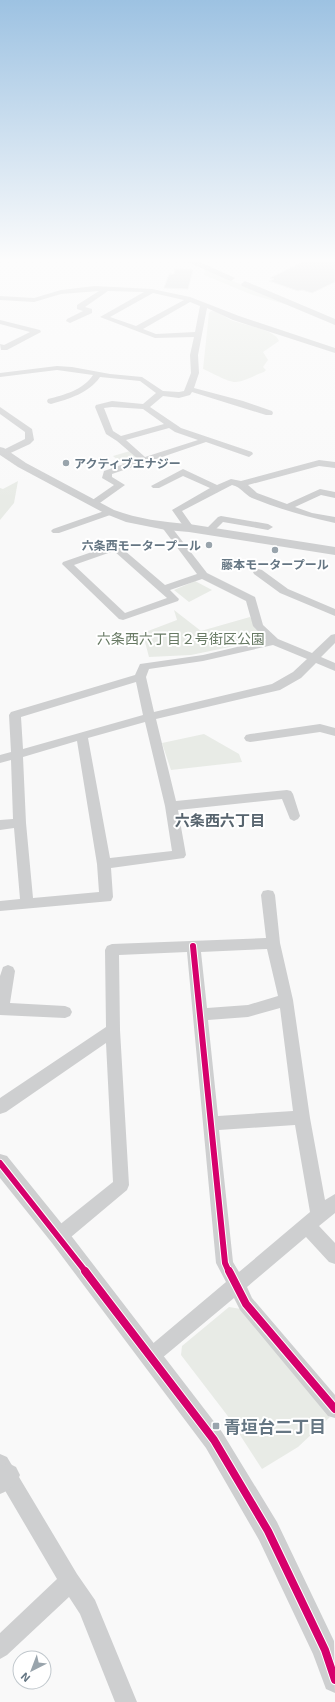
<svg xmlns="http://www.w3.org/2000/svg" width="335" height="1702" font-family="'Exo 2','Noto Sans JP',sans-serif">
<rect width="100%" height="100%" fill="#f9f9f9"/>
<path fill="#e8ebe6" d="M205 269 288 305 250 294 204 275Z
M211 311C219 311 224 317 231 320 242 325 275 329 279 341L263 352 268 360 263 367 266 370 264 372C255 375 245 381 236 382 229 383 211 372 203 369L209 313Z
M130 451 141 461 125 466 113 456Z
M18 481 14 503 0 520V488L3 489Z
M195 581 212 590 189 602 174 590Z
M174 610 201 631 250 617 263 640 191 655 149 657 145 642 114 644 177 620Z
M204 734 239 754 242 762 171 770 162 743Z
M229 1307 241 1309 330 1417 298 1447 262 1469 227 1415 181 1355 182 1346Z"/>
<path fill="#d0d2d3" stroke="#e8e8e8" d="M302 262H335V282L312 293 302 290 298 291 269 281 274 279 270 278Z
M175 269 193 270 188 289 164 288 169 274H174Z"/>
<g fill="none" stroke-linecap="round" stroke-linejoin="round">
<path fill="#cecfd0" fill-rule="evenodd" d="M95 286 152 289 190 297 239 316 335 348V353L233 320 207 308 198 355 199 373 194 388 243 401 272 411 273 413 272 415H266L192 392 190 395 179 398 163 396 150 407 181 428 252 452 253 454 249 457 206 442 112 474V477L125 485 97 505H91L89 503 91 501 114 485 102 478 104 471 138 459 117 441 106 434 95 407 96 405 112 401 143 404 156 393 140 381 100 377C89 393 69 399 51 404L48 403 47 401 48 399C64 395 83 390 93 375L57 370 0 377V373L57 366 72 367 110 374 142 377 163 391 179 392 184 391 191 373 190 355 194 337 155 338 100 317 144 292 108 291 85 307 92 309V313L70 323 66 321 67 319 83 311 77 309V305L99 291 61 294 34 302 0 300V296L34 298 61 290ZM153 293 184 300 136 326 110 317ZM190 302 200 306 195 332 156 334 143 329ZM112 407 143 409 164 424 121 436 113 431 104 408ZM169 428 175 432 198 440 145 457 126 440Z
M0 320 40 330 41 332 7 350H1L0 344 4 345 30 332 0 324Z
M0 407 32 429 34 440 30 444 4 456 0 454 1 451 25 439V432L0 414Z
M319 460 335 462V468L319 466 248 485 257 493 287 504 320 489 335 492V498L321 495 295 507 312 513 335 517V523C307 517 279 509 252 498 244 494 241 487 232 485L182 511 194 528 189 531 186 530 172 510 210 488 183 476 159 488H153L151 486 183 469 217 485 231 479 241 481Z
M110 509 113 510 115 512 113 514 59 533H53L51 531 53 529Z
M221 516 268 524 273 527 268 530 223 522 212 533H206L204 531 218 517Z
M166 523 169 524 207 573 255 597 263 625 278 639 312 653 331 635 335 634V643L321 657 335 663V671L316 663 301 678 280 690 156 719 176 801 287 790 291 791 293 794 300 816 298 819 294 821 290 819 282 799 178 810 186 855 184 858 111 868 113 897 111 901 0 911V901L20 899 14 828 0 830V820L13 819 11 760 0 763V755L11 752 9 715 11 712 135 675 140 664 203 655 266 640 253 626 246 601 202 579 170 590 179 599 178 601 123 620 119 619 62 564 63 562 115 544 118 545 165 585 197 574 161 526ZM114 551 159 591 167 598 125 613 74 565ZM273 645 307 659 293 672 272 684 154 712 146 677 149 669 203 661ZM136 682 143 715 23 749 21 717ZM145 722 165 806 172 851 110 858 88 738ZM77 741 97 864 99 892 33 898 26 823 23 757Z
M258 569 262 570 288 589 335 609V616L280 593 254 574 253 572Z
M320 724 335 728V736L320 732 250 742 246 741 244 738 246 735 250 734Z
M268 890 273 891 275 895 280 943 293 1000 310 1118 325 1200 335 1194V1213L319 1226 335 1243V1264L329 1262 306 1237 247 1287 252 1298 335 1395V1418L328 1416 240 1310 234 1298 156 1363 150 1366 144 1363 141 1357 144 1351 226 1282 216 1263 187 952 119 955 120 1030 129 1185 127 1190 65 1242 59 1244 53 1242 51 1236 53 1230 113 1182 106 1043 6 1112 0 1114V1098L106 1027 105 950 107 946 112 944 266 938 261 895 263 891ZM267 949 278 996 248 1005 207 1008 201 952ZM280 1008 293 1111 218 1116 208 1020 248 1017ZM295 1125 310 1212 239 1272 233 1262 219 1130Z
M8 965 13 967 15 971 10 1003 65 1006 70 1008 72 1012 70 1016 65 1018 0 1015V976L3 967Z
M0 1454 7 1457 77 1574 95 1600 137 1702H115L80 1614 69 1597 7 1655 0 1659V1633L57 1579 0 1482Z"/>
<path fill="#cecfd0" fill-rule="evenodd" d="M188 262H200L235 278 231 281 228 280Z
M245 281 335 319V325L242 286 241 284Z
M0 447 4 448 26 463 114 510C138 519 163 522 189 524L335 547V555L189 532 166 530 126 522 106 514 18 467 0 455Z
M0 1154 7 1156 66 1229 222 1432 277 1522 334 1641 335 1693 326 1689 313 1654 259 1540 206 1448 52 1243 0 1178Z
M8 1463 16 1467 20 1475C16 1485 10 1490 0 1494V1466Z"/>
<defs>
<path id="cycleway-far1" d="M193 946 225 1263 229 1272
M0 1163 86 1272"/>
<path id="cycleway" d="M85 1271 214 1440 268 1531 325 1650 335 1680
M229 1271 246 1304 335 1409"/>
</defs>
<use href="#cycleway-far1" stroke="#fff" stroke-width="8"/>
<use href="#cycleway" stroke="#fff" stroke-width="10"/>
<use href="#cycleway-far1" stroke="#d6006c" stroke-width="6"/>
<use href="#cycleway" stroke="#d6006c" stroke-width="8"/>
</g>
<linearGradient id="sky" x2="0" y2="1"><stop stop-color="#9dc2e2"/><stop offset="0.52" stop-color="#fcfcfc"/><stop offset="1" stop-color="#fcfcfc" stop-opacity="0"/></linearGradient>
<rect width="335" height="500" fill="url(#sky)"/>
<g fill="#99a4ac" stroke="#fff" stroke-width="1.5">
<circle cx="66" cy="463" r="4"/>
<circle cx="209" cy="545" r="4"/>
<circle cx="275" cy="550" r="4"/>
<rect x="212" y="1422" width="8" height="8" rx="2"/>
</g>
<g text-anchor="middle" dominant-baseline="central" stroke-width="4" stroke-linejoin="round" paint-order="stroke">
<g font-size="12" font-weight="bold" fill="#657683" stroke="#fff" text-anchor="start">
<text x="74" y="463">アクティブエナジー</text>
<text x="201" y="545" text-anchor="end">六条西モータープール</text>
<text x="275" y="564" text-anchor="middle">藤本モータープール</text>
</g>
<g font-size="14" fill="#687a64" stroke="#fff">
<text x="181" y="638">六条西六丁目２号街区公園</text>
</g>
<g font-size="15" font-weight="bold" fill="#57646e" stroke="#fff">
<text x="220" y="820">六条西六丁目</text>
</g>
<g font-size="17" font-weight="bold" fill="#657683" stroke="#fff" text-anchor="start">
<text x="224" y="1426">青垣台二丁目</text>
</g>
</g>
<g transform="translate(32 1670) rotate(222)"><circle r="19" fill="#ffffff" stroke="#c1c8cd"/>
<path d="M0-3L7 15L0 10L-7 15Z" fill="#99a4ac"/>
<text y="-6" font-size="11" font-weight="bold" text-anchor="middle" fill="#657683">N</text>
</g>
</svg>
